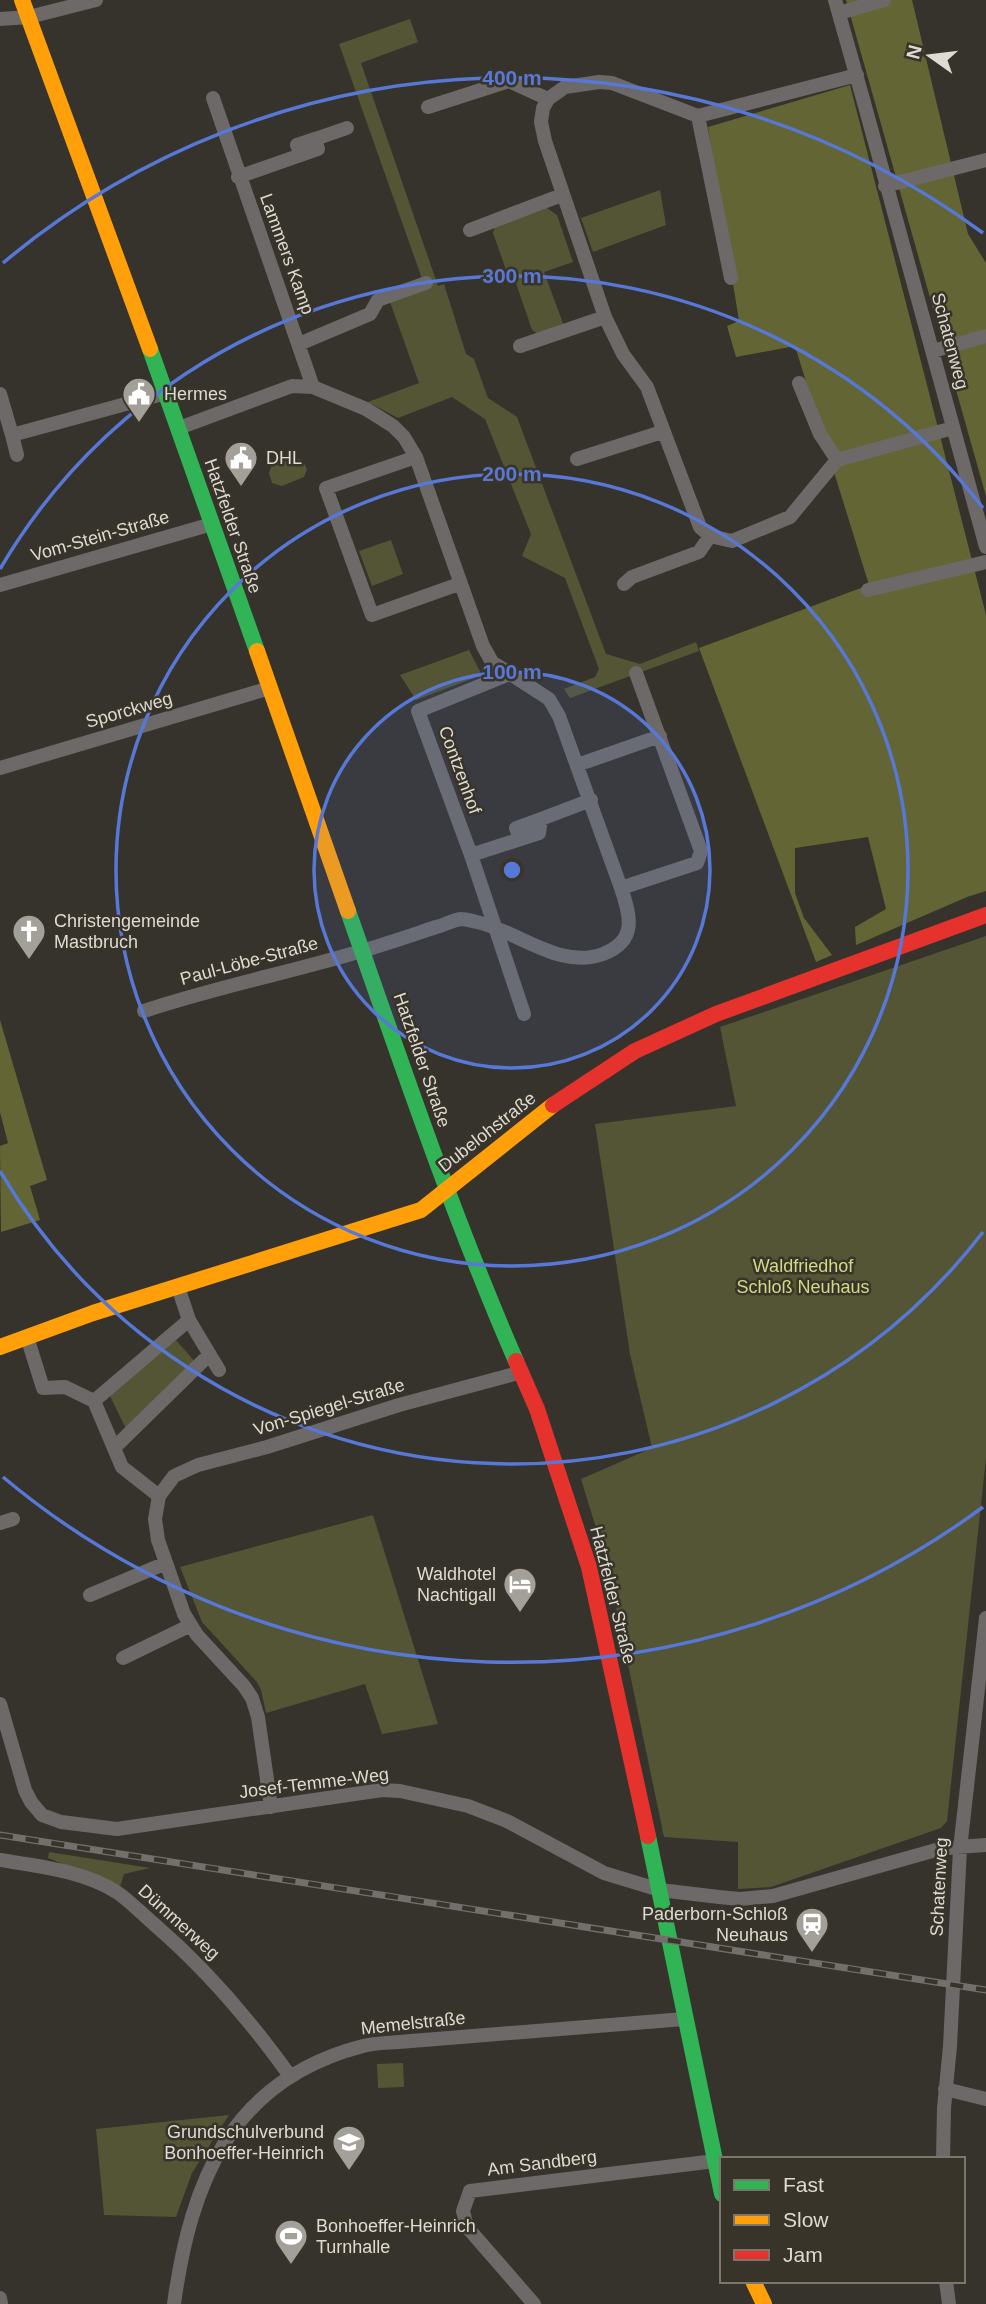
<svg xmlns="http://www.w3.org/2000/svg" width="986" height="2304" font-family="Helvetica,sans-serif">
<rect width="100%" height="100%" fill="#36332c"/>
<path fill="#535535" d="M410 19 418 42 361 63 438 286 444 284 466 354 474 359 488 398 517 417 606 654 640 664 696 642 699 651 570 698 564 689 595 677 599 669 565 578 522 556 531 534 485 419 452 397 398 418 368 402 419 383 390 302 426 290 339 44Z
M660 190 666 225 593 252 581 218Z
M547 208 557 215 573 262 544 272 564 326 538 334 532 330 516 283 511 284 493 233 495 227Z
M295 458 302 460 307 469 304 477 282 486 272 483 269 473 271 467Z
M391 540 403 574 372 586 359 551Z
M469 650 482 675 416 700 400 675Z
M986 936V1458L947 1821 941 1828 771 1887 738 1889V1842L664 1837 607 1564 581 1479 652 1448 630 1354 595 1124 736 1106 720 1027Z
M176 1340 196 1363 126 1429 110 1396Z
M373 1515 438 1724 382 1734 365 1684 266 1713 261 1690 257 1682 202 1622 180 1567Z
M49 1852 150 1868 124 1874 120 1887 48 1858Z
M403 2063 404 2087 378 2088 377 2064Z
M229 2115 192 2173 176 2217 104 2215 96 2129Z"/>
<path fill="#636634" d="M846 0H912L968 234 986 263V496Z
M850 85 986 615V891L967 897 856 945 855 927 886 909 868 837 795 848V893L804 918 832 955 816 962 699 648 869 585 795 346 736 357 727 326 739 321 708 127Z
M0 1020 47 1180 30 1186 40 1220 1 1232 0 1146 8 1143 0 1112Z"/>
<g fill="none" stroke-linecap="round" stroke-linejoin="round">
<path stroke="#6c6968" stroke-width="14" d="M835 0C887 182 936 365 986 547
M839 13 884 0
M0 19 29 17 96 0
M857 75 698 116 612 83 599 82 565 87 548 99 543 108 541 122 545 141 605 317 623 354 647 387 700 527 710 536 732 541 790 517 837 460 953 428
M213 98 313 387
M428 107 509 81 548 99
M698 116 731 278
M315 139 347 128
M238 177 318 149 315 139 297 145 301 155
M885 186 986 160
M470 230 562 195
M299 344 370 314 378 300 426 283
M520 346 605 317
M933 351 986 336
M799 383 820 434 837 460
M0 394 12 435 166 393
M12 435 17 455
M416 457 326 488 372 615 459 584
M577 459 662 432
M624 584 632 577 699 552 710 536
M0 585 212 524
M868 590 986 562
M509 674 418 711 471 855 524 1014
M577 765 660 736
M0 768 270 688
M520 839 516 828 541 819
M471 855 539 833 541 819 591 800
M621 888 697 863 701 851 636 673
M144 1011C216 987 292 972 365 950 389 943 412 935 436 927 444 925 453 920 461 919 466 919 472 921 477 922 518 931 559 970 603 954 637 941 631 917 621 888L559 716 549 699 492 662 483 646 416 457 404 437 393 426 366 409 313 387 292 386 179 428
M178 1287 189 1320 219 1370
M27 1337 43 1388 65 1387 94 1401 122 1467 159 1496
M94 1401 189 1320
M115 1447 209 1355
M0 1523 13 1519
M90 1595 166 1563
M123 1658 191 1625
M0 1704 25 1790 31 1802 42 1815 61 1822 117 1829 382 1790 400 1791 468 1806 507 1821 604 1873 660 1890 719 1897 740 1899 773 1896 943 1848 986 1845
M271 1807 258 1717 252 1698 244 1686 197 1635 184 1614 158 1540 155 1519 159 1496 174 1476 198 1465 267 1447 399 1405 522 1372
M0 1860C38 1866 85 1871 118 1893 131 1902 143 1915 155 1925 207 1970 250 2020 290 2076
M945 2089 986 2099
M943 2159 944 2108 950 2046 960 1849 986 1618
M946 2281 949 2304
M0 2298 1 2304
M174 2304C191 2181 231 2080 363 2046 374 2043 387 2043 399 2042 424 2040 449 2038 473 2036 544 2030 614 2025 684 2019
M534 2304 467 2227 463 2211 470 2191 715 2161"/>
<path stroke="#30b455" stroke-width="16" d="M150 349 257 651
M348 911C401 1062 452 1214 516 1361
M648 1836 722 2194"/>
<path stroke="#ff9f0a" stroke-width="16" d="M22 0 150 349
M257 651 348 911
M0 1347 93 1313 421 1210 553 1105
M753 2281 764 2304"/>
<path stroke="#e5322d" stroke-width="16" d="M553 1105 635 1051 716 1014 986 915
M516 1361 537 1409 589 1567 648 1836"/>
<defs>
<path id="rail" d="M0 1835 986 1990"/>
</defs>
<use href="#rail" stroke="#726f6c" stroke-width="7"/>
<use href="#rail" stroke="#393429" stroke-width="4.5" stroke-dasharray="13" stroke-linecap="butt"/>
</g>
<circle cx="512" cy="870" r="198" fill="#5778d7" fill-opacity=".12"/>
<g fill="none" stroke="#5778d7" stroke-width="3.5">
<circle cx="512" cy="870" r="198"/>
<circle cx="512" cy="870" r="396"/>
<path d="M983 1232A594 594 0 0 1 0 1171M0 569A594 594 0 0 1 983 508"/>
<path d="M983 1507A792 792 0 0 1 3 1477M3 263A792 792 0 0 1 983 233"/>
</g>
<defs>
<symbol id="civic-pin" viewBox="-11 -11 22 30"><path d="M0 17L-7.5 6A9.5 9.5 0 1 1 7.5 6Z" fill="#a3a099" stroke="#393429"/><path d="M-.6-6.5H3V-4.5H.6V-3L4-1V1h2V6H-6V1h2V-1L-.6-3ZM-1.2 2.5V6h2.4V2.5Z" fill="#fff"/></symbol>
<symbol id="church-pin" viewBox="-11 -11 22 30"><path d="M0 17L-7.5 6A9.5 9.5 0 1 1 7.5 6Z" fill="#a3a099" stroke="#393429"/><path d="M-1.2-6h2.4v3.5h3.3v2.4h-3.3V6h-2.4V-.1h-3.3v-2.4h3.3Z" fill="#fff"/></symbol>
<symbol id="hotel-pin" viewBox="-11 -11 22 30"><path d="M0 17L-7.5 6A9.5 9.5 0 1 1 7.5 6Z" fill="#a3a099" stroke="#393429"/><path d="M-6-4.5h1.5V1H6V5H4.5V3h-9V5H-6ZM-4 0a1.8 1.8 0 1 1 3.6 0ZM.5 0V-2.5h3Q6-2.5 6 0Z" fill="#fff"/></symbol>
<symbol id="station-pin" viewBox="-11 -11 22 30"><path d="M0 17L-7.5 6A9.5 9.5 0 1 1 7.5 6Z" fill="#a3a099" stroke="#393429"/><path d="M-3-6H3Q5-6 5-4V2Q5 4 3 4L4.5 6H3L1.5 4h-3L-3 6H-4.5L-3 4Q-5 4-5 2V-4Q-5-6-3-6ZM-3.5-4v3h7v-3ZM-3.5 1v1.5H-2V1ZM2 1v1.5H3.5V1Z" fill="#fff"/></symbol>
<symbol id="school-pin" viewBox="-11 -11 22 30"><path d="M0 17L-7.5 6A9.5 9.5 0 1 1 7.5 6Z" fill="#a3a099" stroke="#393429"/><path d="M0-5L7-2L0 1L-7-2ZM-4 1L0 2.5L4 1V4Q0 6-4 4Z" fill="#fff"/></symbol>
<symbol id="stadium-pin" viewBox="-11 -11 22 30"><path d="M0 17L-7.5 6A9.5 9.5 0 1 1 7.5 6Z" fill="#a3a099" stroke="#393429"/><path d="M0-5a6.5 5 0 1 0 0 10a6.5 5 0 1 0 0-10ZM-3.5-1.8h7v3.6h-7Z" fill="#fff"/></symbol>
</defs>
<g fill-rule="evenodd">
<use href="#civic-pin" x="120" y="375" width="38" height="52"/>
<use href="#civic-pin" x="222" y="439" width="38" height="52"/>
<use href="#church-pin" x="10" y="912" width="38" height="52"/>
<use href="#hotel-pin" x="501" y="1565" width="38" height="52"/>
<use href="#station-pin" x="793" y="1905" width="38" height="52"/>
<use href="#school-pin" x="330" y="2123" width="38" height="52"/>
<use href="#stadium-pin" x="272" y="2217" width="38" height="52"/>
</g>
<g text-anchor="middle" dominant-baseline="central" stroke-width="5" stroke-linejoin="round" paint-order="stroke">
<g font-size="18" fill="#dedbd4" stroke="#393429">
<text transform="translate(287 254) rotate(70)">Lammers Kamp</text>
<text transform="translate(950 341) rotate(75)">Schatenweg</text>
<text transform="translate(233 526) rotate(71)">Hatzfelder Straße</text>
<text transform="translate(100 536) rotate(-16)">Vom-Stein-Straße</text>
<text transform="translate(129 710) rotate(-16)">Sporckweg</text>
<text transform="translate(460 770) rotate(70)">Contzenhof</text>
<text transform="translate(249 961) rotate(-15)">Paul-Löbe-Straße</text>
<text transform="translate(422 1060) rotate(71)">Hatzfelder Straße</text>
<text transform="translate(487 1132) rotate(-38)">Dubelohstraße</text>
<text transform="translate(329 1407) rotate(-17)">Von-Spiegel-Straße</text>
<text transform="translate(613 1595) rotate(76)">Hatzfelder Straße</text>
<text transform="translate(314 1783) rotate(-7)">Josef-Temme-Weg</text>
<text transform="translate(939 1887) rotate(-87)">Schatenweg</text>
<text transform="translate(179 1922) rotate(42)">Dümmerweg</text>
<text transform="translate(413 2023) rotate(-6)">Memelstraße</text>
<text transform="translate(542 2163) rotate(-7)">Am Sandberg</text>
</g>
<g font-size="18" fill="#dedbd4" stroke="#393429" text-anchor="start">
<text x="164" y="394">Hermes</text>
<text x="266" y="458">DHL</text>
<text x="54" y="921">Christengemeinde<tspan x="54" dy="21">Mastbruch</tspan></text>
<text x="496" y="1574" text-anchor="end">Waldhotel<tspan x="496" dy="21">Nachtigall</tspan></text>
<text x="788" y="1914" text-anchor="end">Paderborn-Schloß<tspan x="788" dy="21">Neuhaus</tspan></text>
<text x="324" y="2132" text-anchor="end">Grundschulverbund<tspan x="324" dy="21">Bonhoeffer-Heinrich</tspan></text>
<text x="316" y="2226">Bonhoeffer-Heinrich<tspan x="316" dy="21">Turnhalle</tspan></text>
</g>
<g font-size="18" fill="#d3da84" stroke="#393429">
<text x="803" y="1266">Waldfriedhof<tspan x="803" dy="21">Schloß Neuhaus</tspan></text>
</g>
</g>
<circle cx="512" cy="870" r="10" fill="#5778d7" stroke="#393429" stroke-width="3.5"/>
<g font-size="21" text-anchor="middle" font-weight="bold" fill="#5778d7" stroke="#393429" stroke-width="5" stroke-linejoin="round" paint-order="stroke">
<text x="512" y="85">400 m</text>
<text x="512" y="283">300 m</text>
<text x="512" y="481">200 m</text>
<text x="512" y="679">100 m</text>
</g>
<rect x="720" y="2157" width="245" height="126" fill="#393429" stroke="#7b776d" stroke-width="2"/>
<rect x="734" y="2180" width="35" height="10" fill="#30b455" stroke="#7b776d" stroke-width="2"/>
<text x="783" y="2192" font-size="21" fill="#dedbd4">Fast</text>
<rect x="734" y="2215" width="35" height="10" fill="#ff9f0a" stroke="#7b776d" stroke-width="2"/>
<text x="783" y="2227" font-size="21" fill="#dedbd4">Slow</text>
<rect x="734" y="2250" width="35" height="10" fill="#e5322d" stroke="#7b776d" stroke-width="2"/>
<text x="783" y="2262" font-size="21" fill="#dedbd4">Jam</text>
<g transform="translate(930 56) rotate(284)" stroke="#393429" stroke-width="5" paint-order="stroke">
<path d="M0-5L12 26L0 18L-12 26Z" fill="#dedbd4"/>
<text y="-10" font-size="19" font-weight="bold" text-anchor="middle" fill="#dedbd4">N</text>
</g>
</svg>
